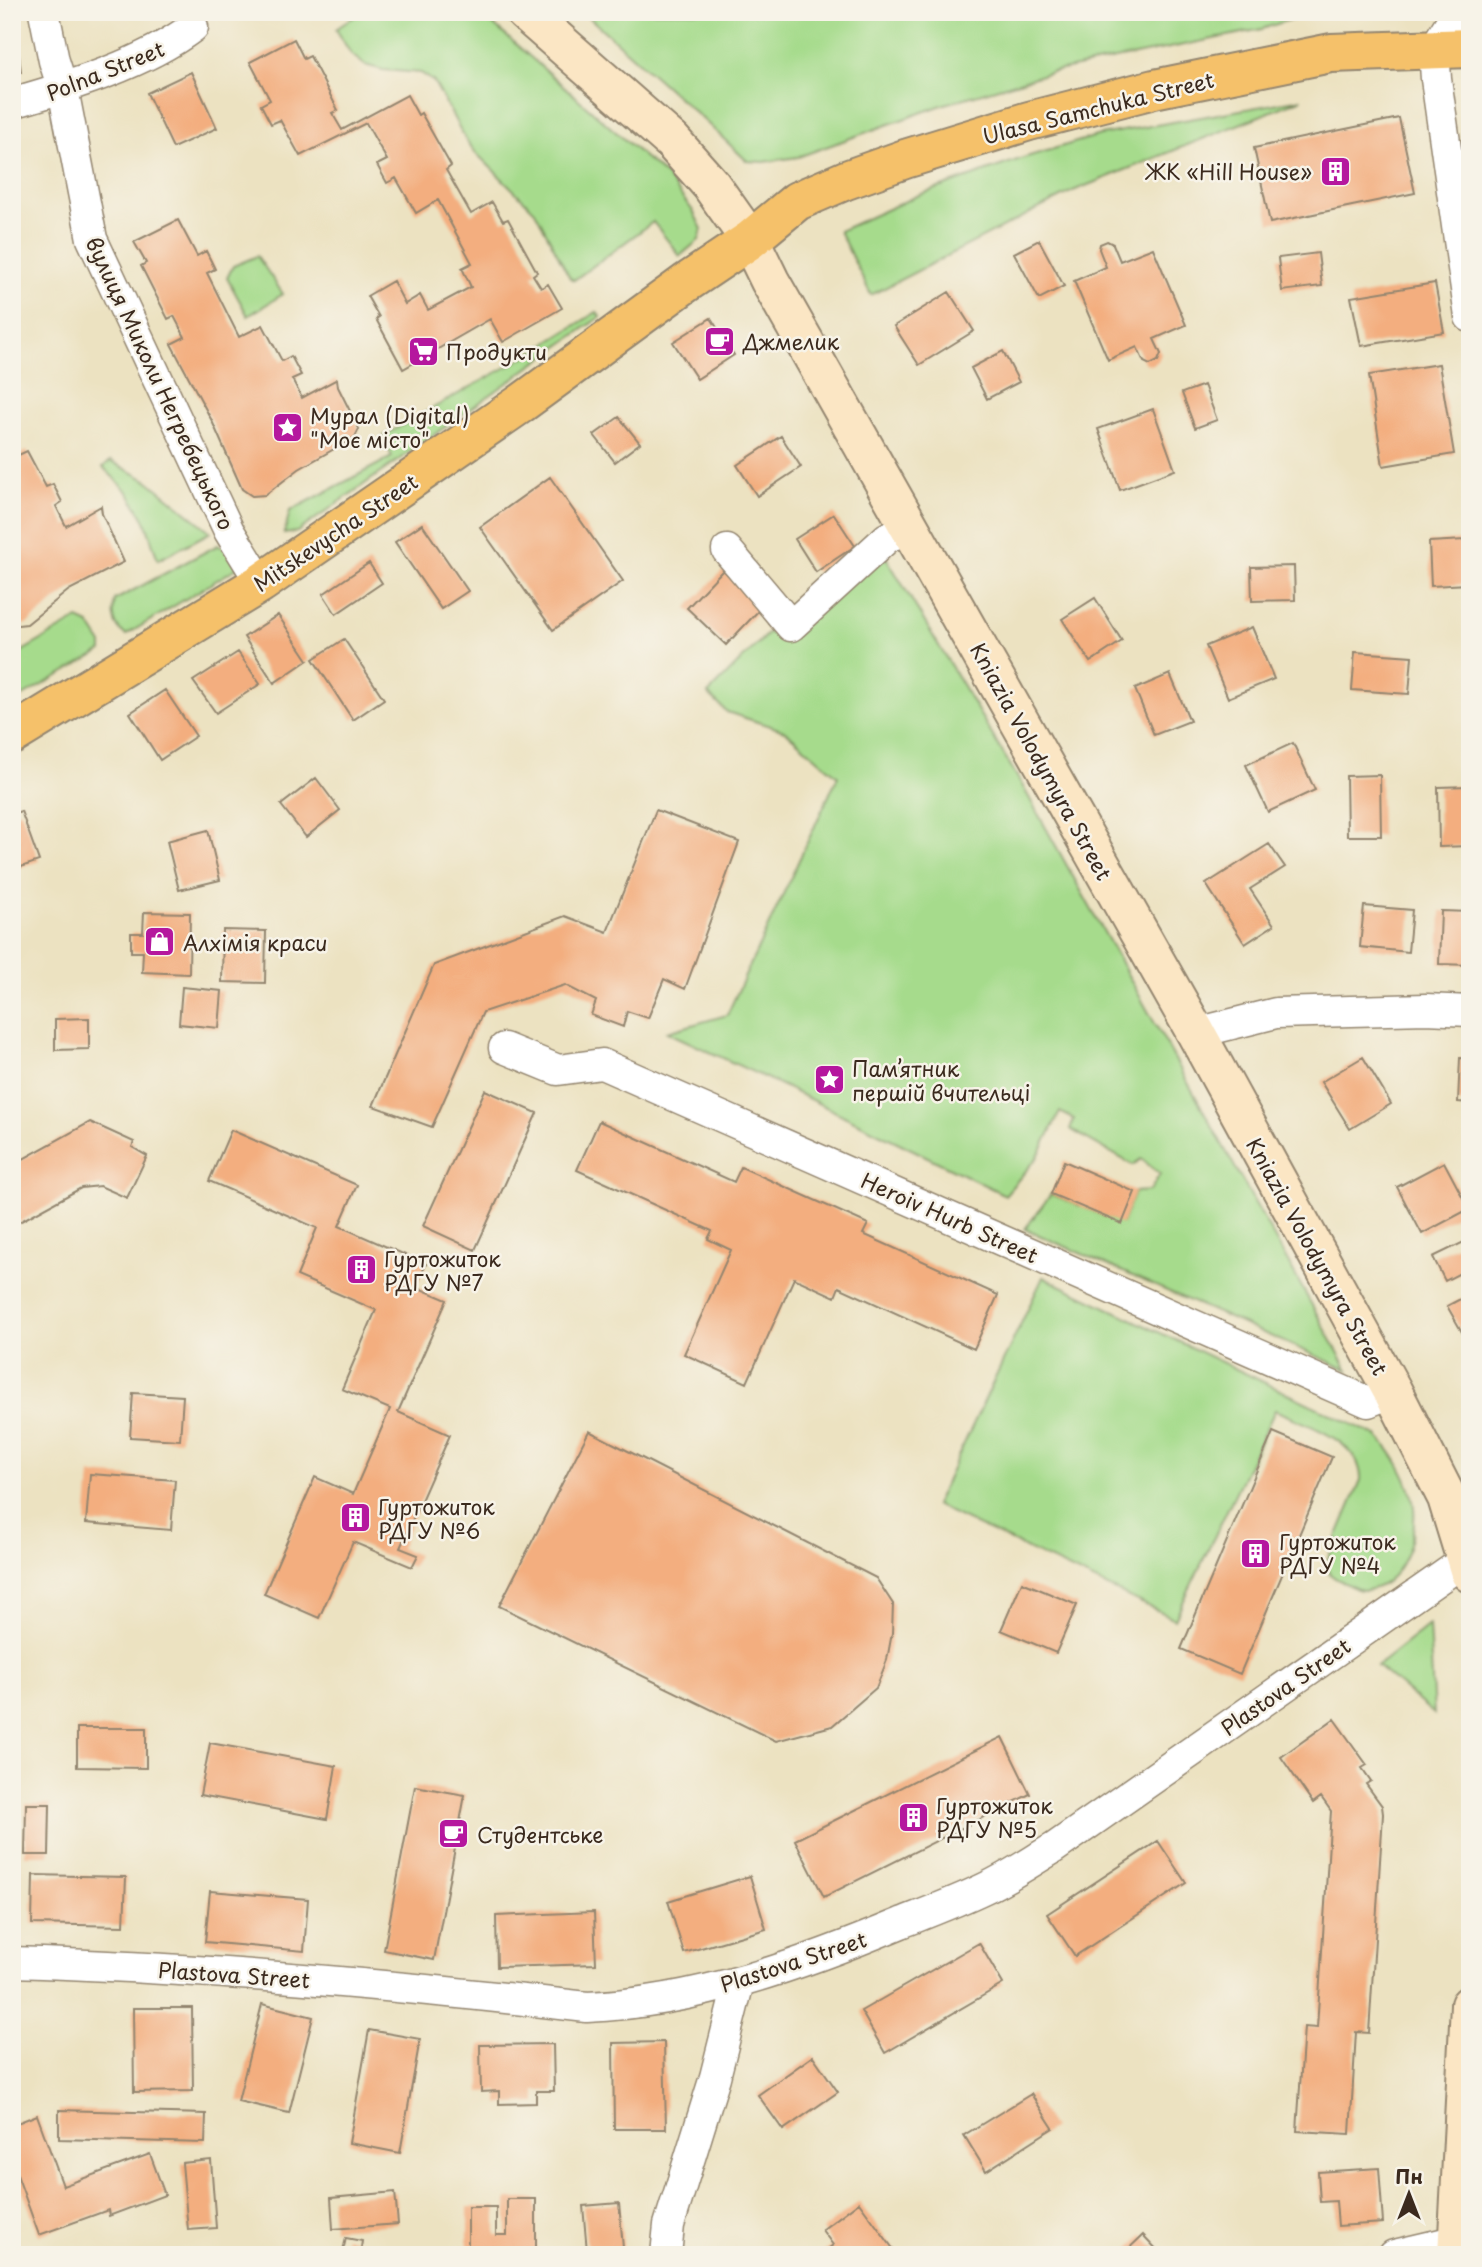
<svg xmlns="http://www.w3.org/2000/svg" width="1482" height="2267" font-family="'Playpen Sans',sans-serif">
<rect width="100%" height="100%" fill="#f7f3e8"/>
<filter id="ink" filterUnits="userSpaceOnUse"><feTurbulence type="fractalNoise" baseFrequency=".0143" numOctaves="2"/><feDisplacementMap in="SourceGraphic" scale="14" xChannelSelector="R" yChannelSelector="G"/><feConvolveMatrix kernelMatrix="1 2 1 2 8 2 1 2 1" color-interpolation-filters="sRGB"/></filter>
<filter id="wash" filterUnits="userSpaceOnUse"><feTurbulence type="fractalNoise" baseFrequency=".00686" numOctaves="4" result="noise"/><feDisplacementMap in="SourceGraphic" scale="28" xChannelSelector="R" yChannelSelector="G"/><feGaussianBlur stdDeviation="1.57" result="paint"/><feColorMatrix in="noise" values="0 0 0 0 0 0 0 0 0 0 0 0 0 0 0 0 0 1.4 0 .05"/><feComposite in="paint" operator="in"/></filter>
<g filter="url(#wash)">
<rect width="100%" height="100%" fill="#ece2c1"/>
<path fill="#a6db8c" stroke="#708255" stroke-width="2" d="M361 12H479L666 176 693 211 702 229 699 240 680 256 653 222 574 280 570 278 535 211 476 153 466 140 434 82 421 73 383 70 365 65 351 54 336 29Z
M583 12H1312L1262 29 1052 72 945 104 798 157 764 162 747 161 708 124Z
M1302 99 1073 191 871 295 839 231 919 195 1023 158 1100 135Z
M257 256 283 294 248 316 227 278 233 266Z
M597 312 600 317 297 532 284 534 290 511 392 457 383 436 521 359Z
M111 461 148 481 211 532 158 560 145 521 128 492 103 467Z
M218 545 229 551 240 566 126 635C113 627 112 613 115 600Z
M886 557 1022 785 1348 1370 1025 1229 1051 1194 1122 1223 1135 1192 1150 1191 1160 1174 1141 1159 1133 1165 1070 1129 1074 1119 1060 1112 1037 1158 1005 1195 783 1086 667 1032 727 1015 838 776 785 731 727 712 708 694 775 626Z
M78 619 89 624 102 644V651L21 697 14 695 12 657Z
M1043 1277 1377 1436C1394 1452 1412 1483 1414 1508 1417 1538 1401 1586 1366 1590 1357 1591 1349 1585 1341 1581 1330 1576 1327 1573 1327 1561L1361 1481C1363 1440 1304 1424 1275 1410L1175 1619 935 1505Z
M1429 1625 1434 1714 1377 1666Z"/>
<g id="blocks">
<path fill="#f3ae7f" d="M12 12H14L21 72 12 73Z
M294 39 304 59 310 56 338 110 332 113 342 130 407 95 418 115 421 113 451 166 446 170 471 214 492 202 503 221 508 219 537 272 533 275 541 288 548 284 562 308 503 342 490 319 403 369 376 319 379 317 367 296 393 281 405 304 420 295 428 310 471 287 462 268 472 263 438 200 416 213 396 178 387 183 377 165 387 160 366 123 300 156 280 120 271 124 261 105 270 100 250 62Z
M191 72 217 128 173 148 147 93Z
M1399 118 1415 193 1270 223 1254 148Z
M178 220 197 256 206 251 215 269 207 273 239 337 263 325 282 361 291 356 301 375 292 379 302 398 337 379 338 387 359 429 355 437 299 469 265 495 252 496 242 489 212 421 171 344 185 337 174 316 168 319 141 266 146 263 134 242Z
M1039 240 1064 286 1039 299 1014 253Z
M1107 241 1113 244 1120 261 1153 248 1186 325 1154 339 1161 354 1158 361 1150 365 1144 362 1137 347 1108 360 1074 281 1106 267 1099 249 1100 244Z
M1318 253 1322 286 1282 291 1278 258Z
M1435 283 1444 332 1361 346 1351 297Z
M949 292 974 331 919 365 894 326Z
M711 318 734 355 697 379 673 342Z
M1003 351 1019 382 987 399 971 368Z
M1439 364 1454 454 1383 466 1369 375Z
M1204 385 1217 420 1195 428 1182 393Z
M1153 409 1175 470 1120 490 1098 429Z
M619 417 640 443 615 462 594 435Z
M781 436 801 467 757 496 737 465Z
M27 451 46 487 53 484 62 502 56 506 66 526 101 506 102 514 124 562 69 590 27 624 18 625 12 622V458Z
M550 477 623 581 553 630 480 527Z
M834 514 855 546 816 572 795 539Z
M422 524 468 591 441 609 395 542Z
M1465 540 1468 584 1431 586 1429 542Z
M369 563 382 583 336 614 323 594Z
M1294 566 1295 600 1252 601 1251 567Z
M723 570 762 607 726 645 687 608Z
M1095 598 1122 641 1090 662 1062 619Z
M278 615 308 660 274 683 244 637Z
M1252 627 1274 679 1228 698 1206 646Z
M344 639 384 699 353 720 313 659Z
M238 652 260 684 216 713 193 681Z
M1355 652 1412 656 1409 694 1352 690Z
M1170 674 1190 721 1154 735 1135 689Z
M165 690 196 736 160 760 130 713Z
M1293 743 1315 790 1268 812 1246 765Z
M1380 775 1381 836H1347L1346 776Z
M316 778 340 810 306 837 281 805Z
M1470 786V846L1439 847 1438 787Z
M656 810 739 842 685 989 664 979 648 1018 627 1011 623 1027 591 1015 596 1001 565 985 483 1012 432 1127 373 1106 434 965 565 916 607 932Z
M21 811 39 861 12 870V814Z
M208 830 220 880 179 890 167 841Z
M1269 844 1285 867 1250 889 1274 925 1245 944 1206 884Z
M1364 906 1412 910 1408 952 1360 947Z
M1441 911 1470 912V965L1439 964Z
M144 912 190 913 189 974 142 972 143 952H131V933H143Z
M223 930 266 931 265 983 222 982Z
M182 987 222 991 219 1028 179 1024Z
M89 1018V1049L55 1050V1019Z
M1363 1057 1391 1104 1350 1129 1321 1082Z
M1460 1058 1470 1059V1103L1458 1102Z
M485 1090 537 1113 475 1250 423 1226Z
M599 1121 734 1182 741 1167 868 1224 863 1234 998 1295 974 1349 839 1287 835 1297 794 1278 747 1383 684 1354 731 1250 708 1239 712 1231 577 1170Z
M90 1122 134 1142 132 1147 147 1156 127 1198 100 1186 81 1188 12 1226V1165Z
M231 1130 357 1185 339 1226 426 1264 416 1287 447 1300 398 1412 450 1435 400 1548 418 1555 412 1567 353 1542 319 1618 264 1594 315 1477 353 1494 390 1409 342 1389 376 1310 297 1276 317 1228 209 1181Z
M1064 1161 1135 1192 1122 1224 1051 1194Z
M1444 1162 1469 1209 1422 1234 1397 1187Z
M1470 1239V1268L1445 1281 1433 1257Z
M1470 1294V1346L1447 1306Z
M133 1393 183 1396 180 1440 130 1437Z
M589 1431 876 1578 893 1604 892 1633 887 1660 876 1688 832 1726 776 1741 499 1606Z
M1273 1432 1332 1457 1240 1674 1181 1649Z
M90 1474 175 1480 171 1530 86 1523Z
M1022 1582 1077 1605 1056 1653 1001 1630Z
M1334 1719 1367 1765 1362 1768 1371 1781 1366 1784 1382 1806 1383 1814 1369 2033 1356 2032 1350 2134 1297 2131 1304 2027 1317 2028 1331 1811 1321 1797 1313 1803 1281 1757Z
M77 1728H146V1768L77 1767Z
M1002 1737 1030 1794 824 1897 795 1840Z
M210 1743 336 1766 327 1819 200 1795Z
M415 1786 465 1795 434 1960 384 1950Z
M26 1804H50L49 1855H25Z
M1158 1841 1186 1883 1075 1956 1047 1914Z
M33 1875 126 1877 124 1926 32 1924Z
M750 1876 766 1929 684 1953 668 1901Z
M210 1891 308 1899 304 1951 205 1942Z
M594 1912 596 1964 497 1967 496 1916Z
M979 1943 1003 1984 885 2053 861 2011Z
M262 2004 313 2017 289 2113 238 2101Z
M133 2008H192L193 2091 134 2092Z
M369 2030 420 2039 400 2153 349 2143Z
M664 2042 666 2129H614L613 2043Z
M553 2044 554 2091H536V2103L499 2104V2091L481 2092 480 2045Z
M813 2056 838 2092 783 2130 758 2095Z
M1031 2094 1053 2128 986 2171 964 2135Z
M59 2110 206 2114 205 2143 59 2139Z
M37 2115 63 2186 150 2154 165 2195 109 2216 108 2210 39 2235 12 2161V2125Z
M211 2160 216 2228 188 2230 182 2163Z
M1379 2168 1383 2223 1338 2226 1336 2201 1320 2202 1318 2172Z
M395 2192 398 2224 333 2229 331 2198Z
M507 2199H536V2255H468V2207H496V2235H507Z
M859 2202 894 2250 887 2255H820L833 2245 822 2230Z
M619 2203 623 2248 587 2251 583 2206Z
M1143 2235 1162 2255H1122Z
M346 2238 362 2241 360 2255H342Z"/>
</g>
</g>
<g filter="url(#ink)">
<use href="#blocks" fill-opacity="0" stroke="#948670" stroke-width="2"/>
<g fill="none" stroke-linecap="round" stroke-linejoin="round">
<defs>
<path id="street" d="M44 12 54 61 63 89 92 239 229 531 261 583
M1457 12 1434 49 1436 79 1470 317
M12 103C71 86 144 64 193 27
M727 550 791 626 887 538 909 526
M1196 1033 1276 1013 1426 1009 1470 1011
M504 1048 558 1070 602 1064 1368 1402 1393 1392
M12 1962C205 1968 396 1985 587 2007 697 2002 801 1965 901 1923 929 1912 958 1901 985 1888 1009 1877 1032 1861 1054 1848L1467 1559
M666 2255 669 2225 715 2077 739 1982
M1394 2255 1458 2240"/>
<path id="secondary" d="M525 12 672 141 711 185 750 240 770 281 1196 1033 1393 1392 1447 1498 1470 1573
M1457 2255 1470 2005"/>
<path id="primary" d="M12 735 261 583 519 405 686 283 750 240 797 201 846 180 905 159 1029 121 1154 89 1331 53 1470 48"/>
</defs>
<use href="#street" stroke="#948670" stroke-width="33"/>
<use href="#secondary" stroke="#948670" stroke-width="42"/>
<use href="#primary" stroke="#948670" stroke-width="42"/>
<use href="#street" stroke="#fff" stroke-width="30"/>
<use href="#secondary" stroke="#fbe6c4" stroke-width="38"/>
<use href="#primary" stroke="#f5c16b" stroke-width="38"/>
</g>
</g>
<defs>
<symbol id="building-square" viewBox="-11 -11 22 22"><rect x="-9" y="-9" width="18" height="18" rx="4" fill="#b5179e" stroke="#f7f3e8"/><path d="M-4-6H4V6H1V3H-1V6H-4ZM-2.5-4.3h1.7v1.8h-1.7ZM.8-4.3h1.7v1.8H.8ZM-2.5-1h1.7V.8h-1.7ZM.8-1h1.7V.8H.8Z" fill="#fff"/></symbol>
<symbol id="cafe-square" viewBox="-11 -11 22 22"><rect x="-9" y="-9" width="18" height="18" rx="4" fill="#b5179e" stroke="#f7f3e8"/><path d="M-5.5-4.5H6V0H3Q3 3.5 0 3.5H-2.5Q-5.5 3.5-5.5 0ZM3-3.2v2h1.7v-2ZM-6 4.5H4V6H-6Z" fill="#fff"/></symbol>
<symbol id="supermarket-square" viewBox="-11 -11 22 22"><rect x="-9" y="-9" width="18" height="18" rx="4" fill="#b5179e" stroke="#f7f3e8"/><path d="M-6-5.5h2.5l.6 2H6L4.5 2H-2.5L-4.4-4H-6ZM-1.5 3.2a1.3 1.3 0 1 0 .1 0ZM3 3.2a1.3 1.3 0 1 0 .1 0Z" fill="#fff"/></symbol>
<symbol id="sight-square" viewBox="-11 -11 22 22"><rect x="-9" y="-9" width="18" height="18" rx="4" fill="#b5179e" stroke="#f7f3e8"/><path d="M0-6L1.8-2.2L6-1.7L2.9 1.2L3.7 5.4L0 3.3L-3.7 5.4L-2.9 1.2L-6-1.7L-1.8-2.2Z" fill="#fff"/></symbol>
<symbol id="shop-square" viewBox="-11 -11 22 22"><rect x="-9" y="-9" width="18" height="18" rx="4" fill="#b5179e" stroke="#f7f3e8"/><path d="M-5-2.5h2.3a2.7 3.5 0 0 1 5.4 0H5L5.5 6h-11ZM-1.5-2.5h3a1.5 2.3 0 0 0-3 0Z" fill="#fff"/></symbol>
</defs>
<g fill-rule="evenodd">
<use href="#building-square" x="1318" y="154" width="35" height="35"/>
<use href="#cafe-square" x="702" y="324" width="35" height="35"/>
<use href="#supermarket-square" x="406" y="334" width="35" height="35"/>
<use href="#sight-square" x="270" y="410" width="35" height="35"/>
<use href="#shop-square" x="142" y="924" width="35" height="35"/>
<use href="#sight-square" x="812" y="1062" width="35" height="35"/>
<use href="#building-square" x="344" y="1252" width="35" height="35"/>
<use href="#building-square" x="338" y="1500" width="35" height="35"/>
<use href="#building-square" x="1238" y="1536" width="35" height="35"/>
<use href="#building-square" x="896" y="1800" width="35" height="35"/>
<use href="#cafe-square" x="436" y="1816" width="35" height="35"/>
</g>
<g text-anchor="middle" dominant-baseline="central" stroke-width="5" stroke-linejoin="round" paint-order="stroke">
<g font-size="21" fill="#3b2a1e" stroke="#f7f3e8">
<text transform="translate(105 70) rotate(-22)">Polna Street</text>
<text transform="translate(1098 107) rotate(-14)">Ulasa Samchuka Street</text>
<text transform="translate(161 383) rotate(65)">вулиця Миколи Негребецького</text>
<text transform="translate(335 532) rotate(-34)">Mitskevycha Street</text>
<text transform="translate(1042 761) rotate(61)">Kniazia Volodymyra Street</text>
<text transform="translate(950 1217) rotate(24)">Heroiv Hurb Street</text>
<text transform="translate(1318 1256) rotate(61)">Kniazia Volodymyra Street</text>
<text transform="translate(1285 1686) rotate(-35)">Plastova Street</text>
<text transform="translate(793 1961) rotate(-18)">Plastova Street</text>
<text transform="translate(234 1974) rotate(4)">Plastova Street</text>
</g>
<g font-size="21" fill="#3b2a1e" stroke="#f7f3e8" text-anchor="start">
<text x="1312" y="171" text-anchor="end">ЖК «Hill House»</text>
<text x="743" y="341">Джмелик</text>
<text x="446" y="351">Продукти</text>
<text x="310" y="415">Мурал (Digital)<tspan x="310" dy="24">"Моє місто"</tspan></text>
<text x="183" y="942">Алхімія краси</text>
<text x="852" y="1068">Пам’ятник<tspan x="852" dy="24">першій вчительці</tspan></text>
<text x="384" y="1258">Гуртожиток<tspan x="384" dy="24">РДГУ №7</tspan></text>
<text x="378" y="1506">Гуртожиток<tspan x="378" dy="24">РДГУ №6</tspan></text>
<text x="1279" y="1541">Гуртожиток<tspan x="1279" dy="24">РДГУ №4</tspan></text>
<text x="936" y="1805">Гуртожиток<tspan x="936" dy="24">РДГУ №5</tspan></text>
<text x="477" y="1834">Студентське</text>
</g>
</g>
<rect width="1482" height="2267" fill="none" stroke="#f7f3e8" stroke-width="42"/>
<g transform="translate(1409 2194)" stroke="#f7f3e8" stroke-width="5" paint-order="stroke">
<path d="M0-5L12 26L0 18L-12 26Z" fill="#3b2a1e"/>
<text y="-10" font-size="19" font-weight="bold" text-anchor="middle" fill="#3b2a1e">Пн</text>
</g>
</svg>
